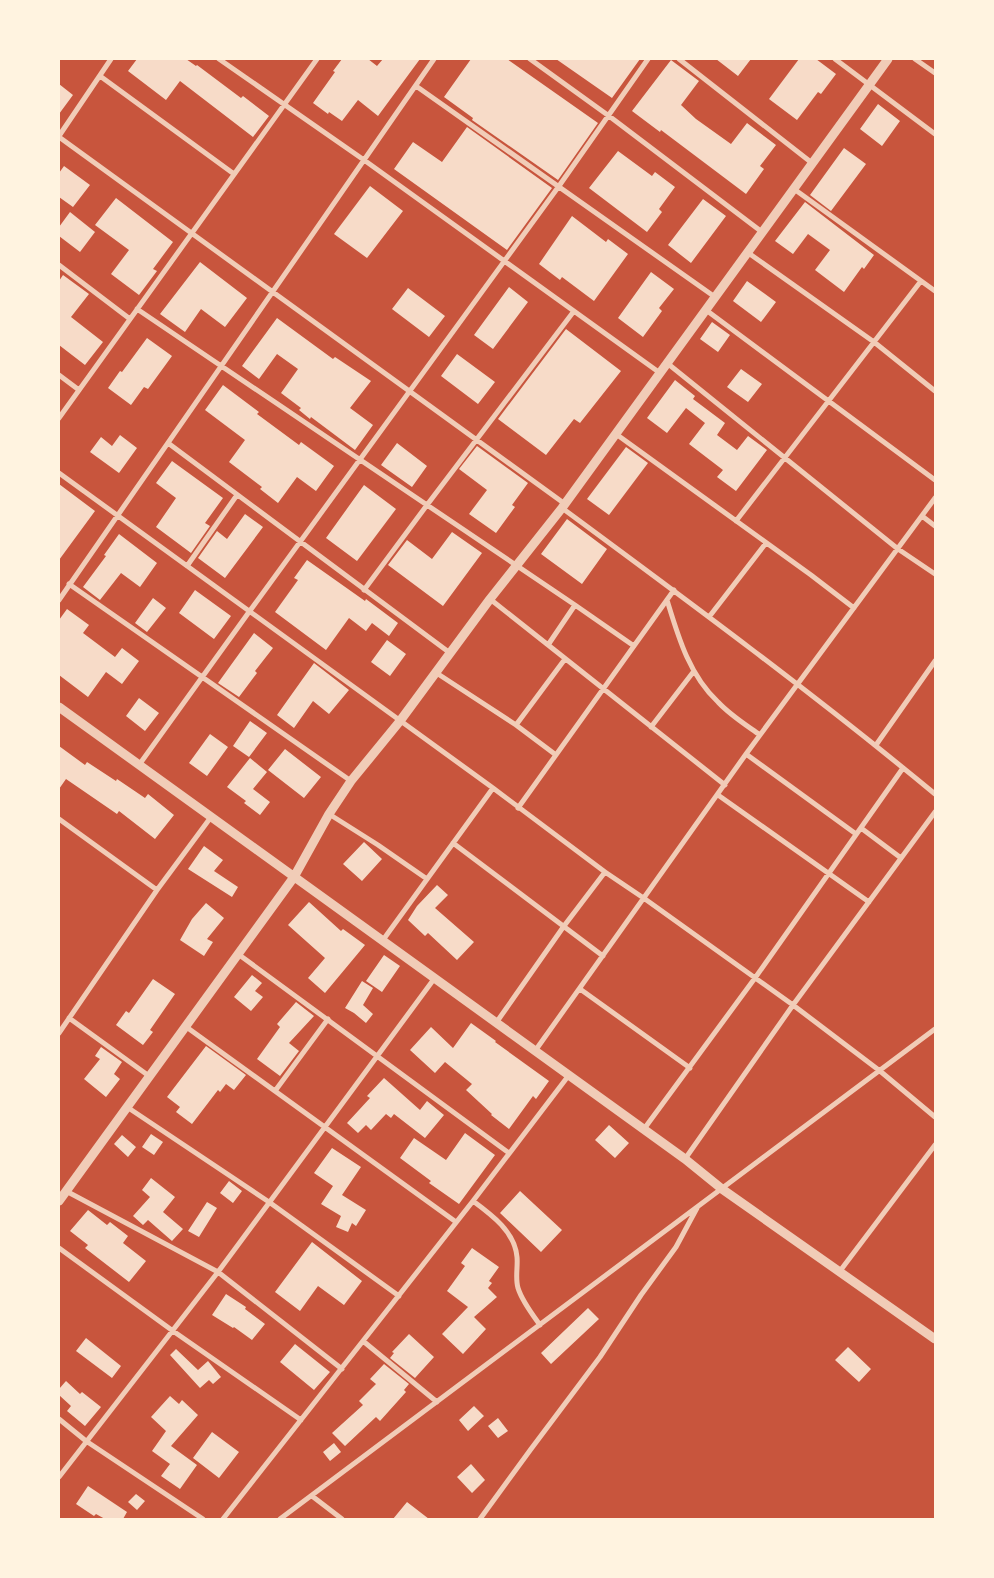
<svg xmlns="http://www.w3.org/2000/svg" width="994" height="1578" font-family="'PT Sans',sans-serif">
<rect width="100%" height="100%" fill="#c8553d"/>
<path fill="#f7dbc8" d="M137 59H186L196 66 197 65 241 98 243 96 269 116 253 137 180 81 166 100 128 71Z
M342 59H368L377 66 383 59H420L378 116 358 100 342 121 329 112 328 114 313 103 335 72 333 71Z
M471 59H507L598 123 558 180 472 120 473 118 444 97Z
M556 59H640L612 98Z
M716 59H751L738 76Z
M799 59H816L836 74 821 94 818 92 797 120 769 99Z
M671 60 699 81 681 105 696 119 731 144 747 123 776 145 760 166 764 169 746 194 661 130 660 132 632 111Z
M59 84 73 95 59 114Z
M878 104 900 121 882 146 860 129Z
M467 127 552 188 507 250 394 169 413 142 442 162Z
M844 148 866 164 831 211 810 195Z
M618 151 652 176 655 172 675 187 659 209 662 212 647 232 589 188Z
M64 166 90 185 73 207 59 197V173Z
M370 186 403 211 367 258 334 234Z
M116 198 173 242 153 269 157 271 139 295 111 274 129 250 95 225Z
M703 199 726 216 691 263 668 245Z
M805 202 874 255 864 269 862 267 844 292 815 270 830 250 808 234 793 254 775 241Z
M70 212 95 232 80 252 59 236V227Z
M572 216 606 242 608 239 628 254 594 301 562 277 560 280 539 264Z
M200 262 247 298 225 327 201 309 185 332 160 314Z
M651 272 674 289 659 308 662 311 643 337 618 318Z
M63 275 89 294 71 317 103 342 85 365 59 345V281Z
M747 281 776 302 761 322 733 301Z
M509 287 528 302 493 349 474 335Z
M408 288 445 316 429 337 392 309Z
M277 318 333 359 335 357 371 381 350 408 373 425 355 450 311 417 310 419 299 410 301 408 281 393 298 369 277 354 259 379 242 366Z
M712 322 730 335 718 352 700 339Z
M566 329 621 371 580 423 574 419 546 455 498 419Z
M147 338 172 356 148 389 144 387 131 405 108 388 120 371 122 372Z
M457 354 495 382 478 404 441 376Z
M741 369 762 384 748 402 727 387Z
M675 380 695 396 693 399 725 423 717 435 737 450 748 436 767 450 736 491 717 477 723 470 689 444 705 423 686 408 667 433 647 418Z
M223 385 259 412 257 414 299 445 301 442 334 466 316 491 297 477 278 503 260 489 262 487 229 462 245 440 205 410Z
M120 435 137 448 119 473 90 452 101 437 112 446Z
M397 443 427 466 412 487 381 465Z
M477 446 528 483 512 505 515 507 496 533 469 514 487 490 459 469Z
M626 447 648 463 609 515 587 499Z
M172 461 223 498 205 523 210 526 191 553 156 527 176 498 156 483Z
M59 484 95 511 59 560Z
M364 485 396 509 357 561 326 538Z
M245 514 263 527 225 578 198 558 217 531 227 539Z
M567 519 607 549 582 584 541 554Z
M452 532 482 553 443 606 388 565 407 540 432 559Z
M119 534 157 563 140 587 121 573 100 600 83 587 106 556 104 555Z
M307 560 365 601 366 599 398 623 389 636 372 623 366 631 349 618 326 650 275 612 298 580 294 578Z
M195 590 231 616 214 639 179 613Z
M153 598 166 608 147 632 135 623Z
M67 609 89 625 83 633 115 657 122 648 139 661 122 684 106 672 88 697 59 675V620Z
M254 633 273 648 255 671 257 673 239 697 218 683Z
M387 640 406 654 390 676 371 662Z
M314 663 349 690 329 714 313 701 294 728 277 715Z
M139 698 159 713 145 731 126 716Z
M250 721 267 733 249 757 233 746Z
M210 734 228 747 207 776 189 763Z
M59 746 85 765 87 762 116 781 117 779 145 798 148 794 174 815 155 839 119 811 117 814 66 779 59 789Z
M285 749 321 777 304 798 268 770Z
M250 758 267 772 253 789 270 802 260 815 244 803 246 801 227 787Z
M364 842 382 859 362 881 343 864Z
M204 846 223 860 214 871 238 887 232 897 188 869Z
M437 885 448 895 435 908 474 942 457 960 428 933 425 936 408 920 417 906Z
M309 902 341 931 343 929 365 945 325 993 308 978 325 958 288 925Z
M206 903 224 918 207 939 213 942 204 956 180 940 192 919Z
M384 955 400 966 382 992 366 981Z
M252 975 262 983 255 991 263 997 251 1011 234 997Z
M153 979 175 994 150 1030 153 1032 143 1045 116 1025 126 1011 129 1013Z
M362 981 373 988 363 1005 373 1014 366 1023 354 1013 345 1008Z
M296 1002 314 1016 289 1043 299 1051 280 1076 257 1059 280 1027 277 1024Z
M471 1023 496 1041 495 1042 549 1081 536 1099 533 1096 509 1129 491 1115 492 1114 466 1090 472 1084 445 1062 435 1073 410 1050 431 1027 453 1048Z
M206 1046 246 1075 234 1090 226 1084 220 1092 218 1090 192 1124 176 1112 180 1107 167 1097Z
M101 1047 122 1062 114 1074 120 1079 106 1097 84 1079 100 1059 95 1056Z
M384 1078 420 1110 427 1101 444 1115 425 1138 394 1114 391 1118 386 1114 371 1130 366 1125 358 1133 347 1123 370 1098 367 1096Z
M609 1125 629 1143 615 1158 595 1140Z
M465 1133 495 1155 459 1204 429 1183 431 1181 400 1158 414 1138 446 1160Z
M151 1134 163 1142 154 1155 142 1147Z
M122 1135 136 1147 128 1157 114 1144Z
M332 1148 361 1167 342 1195 366 1210 356 1226 352 1223 348 1232 336 1227 341 1216 321 1204 333 1186 314 1173Z
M151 1178 175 1197 163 1212 183 1229 172 1241 148 1220 143 1225 133 1216 150 1197 142 1190Z
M229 1181 242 1191 233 1203 220 1193Z
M520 1191 562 1230 541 1252 500 1213Z
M207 1202 217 1208 199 1237 188 1231Z
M88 1210 107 1225 110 1222 128 1236 123 1243 146 1261 129 1282 85 1248 88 1245 70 1231Z
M312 1242 362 1281 344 1305 318 1286 300 1311 275 1292Z
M472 1248 499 1267 489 1281 492 1283 488 1288 497 1297 474 1317 486 1329 463 1354 442 1334 468 1307 447 1291 465 1266 461 1263Z
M226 1294 246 1307 245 1309 265 1324 252 1340 234 1327 233 1328 212 1315Z
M588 1308 599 1319 551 1364 541 1353Z
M409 1334 434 1357 415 1378 390 1358 394 1353 392 1352Z
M86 1338 121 1366 112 1378 76 1351Z
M295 1344 330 1372 314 1390 280 1362Z
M848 1347 871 1369 859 1382 835 1360Z
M176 1349 198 1370 208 1361 221 1377 213 1384 209 1380 200 1388 170 1355Z
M384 1364 409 1384 404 1390 406 1392 380 1421 376 1417 345 1446 332 1433 363 1405 359 1401 376 1384 370 1379Z
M66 1381 80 1394 82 1392 101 1407 85 1426 67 1411 71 1406 59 1395V1389Z
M170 1396 179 1404 182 1400 198 1415 171 1446 197 1465 180 1489 161 1476 170 1464 152 1451 166 1431 151 1417Z
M474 1406 484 1416 468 1431 459 1420Z
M498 1418 508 1431 498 1438 488 1426Z
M212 1432 239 1452 219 1478 193 1458Z
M334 1443 341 1452 330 1461 323 1452Z
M471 1464 485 1480 472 1493 457 1477Z
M88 1486 127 1512 123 1519H105L96 1514 94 1516 76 1504Z
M136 1494 145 1501 137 1510 128 1502Z
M407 1502 429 1519H393Z"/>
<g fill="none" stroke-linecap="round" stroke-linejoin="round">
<path stroke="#f1ccb7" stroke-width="5" d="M219 59 364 160 660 373
M530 59 609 116 762 232
M679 59 812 163
M835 59 935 134
M915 59 935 73
M100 76 234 174
M416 86 715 297
M59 136 111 59
M59 137 565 504
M794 189 935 291
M747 252 874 342 935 391
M59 265 130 319
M137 309 575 605 634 646
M706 310 935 480
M667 363 898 549 935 574
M59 375 79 390
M59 418 317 59
M616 434 811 575 854 608
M168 443 450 653
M59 473 493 788 605 872 645 899 793 1005 880 1071 935 1117
M562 508C688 601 814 694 935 794
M922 516 935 526
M736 521 921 281
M187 566 237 495
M69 584 351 781
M364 590 427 505 574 311
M490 599 725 785
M59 600 434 59
M667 600C678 636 689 675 718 702 730 715 746 725 760 735
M709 617 766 543
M548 645 575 605
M435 672 516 725 556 755
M516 725 565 659
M651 727 694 671
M876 745 935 661
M746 754 856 834
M139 765 249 612 559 186 648 59
M718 795 869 902
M518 808 674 590
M329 814 378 845 427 879
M59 819 157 890
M861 828 901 858
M453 843 603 956
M383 940 493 788
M238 954 509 1153
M580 989 690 1068
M69 1018 149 1076
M496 1023 564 926 605 872
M185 1026 456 1222
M59 1033 157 890 211 817
M535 1051 746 754 935 498
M275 1091 328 1019
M127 1107 269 1202 399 1296
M644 1129 755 978 903 768
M685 1159 793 1005 935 812
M66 1191 218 1272 342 1369
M473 1201C492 1215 515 1232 517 1257 518 1267 515 1278 518 1288 522 1301 532 1314 540 1325
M59 1248 173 1331 301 1420
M840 1271 935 1145
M363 1341 437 1402
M59 1419 86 1441 203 1519
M59 1477 218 1272 434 979
M312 1496 342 1519
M223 1519 473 1201 569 1075
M280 1519 935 1029
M480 1519 531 1449 600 1357 641 1295 676 1247 697 1208"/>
<path stroke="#f1ccb7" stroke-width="9" d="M59 707 685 1159 722 1189 935 1339
M59 1201 294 877 329 814 351 781 400 721 490 599 562 508 888 59"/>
</g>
<rect width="994" height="1578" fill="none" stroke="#fff3e0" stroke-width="120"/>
</svg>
